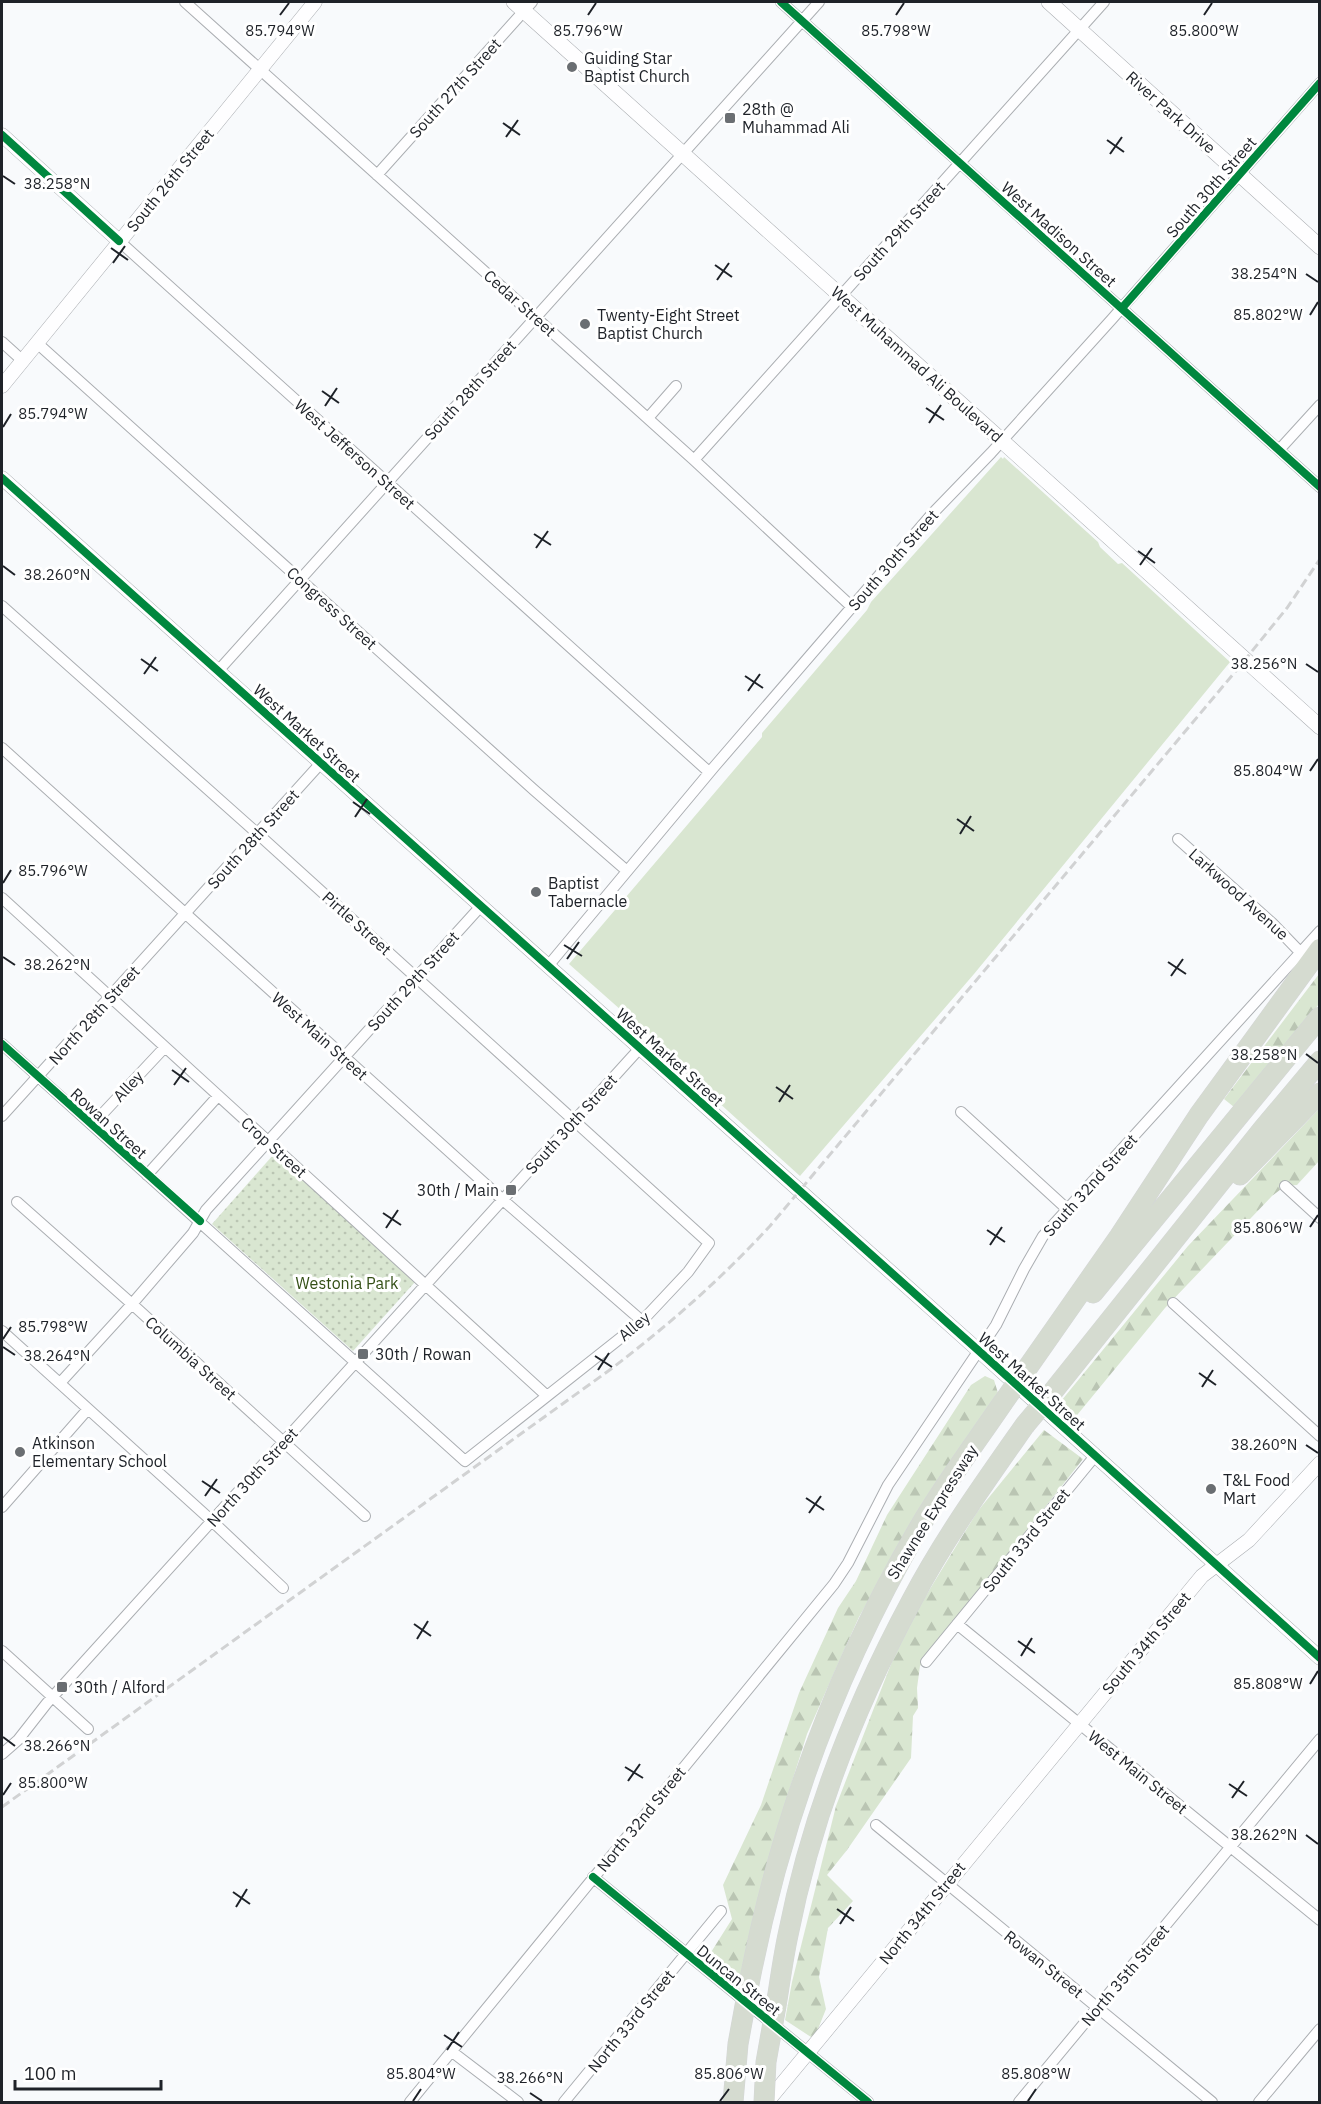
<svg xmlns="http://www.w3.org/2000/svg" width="1321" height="2104" font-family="'IBM Plex Sans',sans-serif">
<defs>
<pattern id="forest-firs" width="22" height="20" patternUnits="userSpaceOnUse" patternTransform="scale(1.5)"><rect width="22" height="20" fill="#d9e6d1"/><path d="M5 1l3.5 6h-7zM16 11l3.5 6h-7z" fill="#bac5b3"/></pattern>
<pattern id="park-dots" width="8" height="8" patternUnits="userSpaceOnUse" patternTransform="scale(1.5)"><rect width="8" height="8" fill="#d9e6d1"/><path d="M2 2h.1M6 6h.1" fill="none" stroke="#bac5b3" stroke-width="1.8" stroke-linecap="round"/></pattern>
</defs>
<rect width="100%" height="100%" fill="#f8fafc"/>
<path fill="#d9e6d1" d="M1001 457 1003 459 1004 457 1098 542 1100 547 1118 564 1122 563 1230 662 974 974 800 1176 665 1054V1049L569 964 762 737V733L867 610 871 602Z"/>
<path fill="url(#forest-firs)" d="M1319 974V1004L1234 1107 1224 1099Z
M1319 1109V1161L1297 1185 1285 1186 1272 1196 1165 1308 1073 1420 1057 1406 1188 1246Z
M985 1376 994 1380 998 1393 990 1408 947 1466 859 1617 807 1734 775 1836 740 1979 708 1957 732 1919 723 1885 761 1805 799 1693 838 1608 856 1581 887 1515 971 1385Z
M1044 1430 1083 1459 920 1666 917 1688 918 1708 913 1716 911 1758 847 1850 827 1875 853 1901 828 1928 819 1977 826 2009 814 2039 785 2020 792 1982 836 1806 903 1633 977 1512Z"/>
<path fill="url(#park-dots)" d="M274 1154 415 1282 353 1351 212 1224Z"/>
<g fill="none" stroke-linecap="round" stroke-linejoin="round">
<defs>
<path id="minor" d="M185 2 694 460 852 607
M781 2 1320 487
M377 175 532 2
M119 241 709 772
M2 342 23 361
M37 343 534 790 627 871
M648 418 676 386
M1279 450 1320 405
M694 460 1104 2
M2 606 258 834 709 1243 688 1272 642 1321 465 1461 2 1044
M218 671 819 2
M2 748 503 1200 642 1321
M1178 839 1272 923 1299 951
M2 898 547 1396
M548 966 714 767 932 514 991 453 1112 319 1320 83
M961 1112 1067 1209
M2 1116 321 763
M92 1125 165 1047
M147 1175 218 1096
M1285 1186 1320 1218
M17 1202 132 1304 365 1516
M1173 1303 1320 1436
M2 1331 212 1521 283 1588
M60 1383 132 1304 193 1233 206 1210 481 906
M2 1507 88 1409
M957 1624 1320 1920
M2 1651 88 1729
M926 1662 1095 1456
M2 1754 18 1740 47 1703 640 1048
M876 1825 1212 2102
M593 1877 868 2102
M451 2051 518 2102
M410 2102 834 1584 848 1563 888 1485 996 1325 1024 1269 1043 1236 1320 931
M564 2102 721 1911
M1019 2102 1320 1739
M1259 2102 1320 2029"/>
<path id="tertiary" d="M2 135 119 241
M2 386 315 2
M2 478 979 1351 1320 1658
M767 2102 1202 1576 1249 1540 1320 1463"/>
<path id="secondary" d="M514 2 1320 727
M1049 2 1320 247"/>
<path id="motorway" d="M1240 1175 1320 1093
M1093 1293 1320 1017
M1026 1370 1119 1237 1199 1115 1320 949
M1051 1394 1262 1130 1320 1061
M749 1984C780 1823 836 1670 919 1528 944 1485 974 1445 1002 1404
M776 2006C780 1982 783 1958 788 1935 811 1818 856 1704 912 1600 944 1539 985 1482 1025 1425"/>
</defs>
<use href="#minor" stroke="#abaeb2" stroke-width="12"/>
<use href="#tertiary" stroke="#abaeb2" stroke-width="15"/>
<use href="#secondary" stroke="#abaeb2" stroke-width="16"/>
<use href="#motorway" stroke="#d4d6d7" stroke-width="21"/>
<use href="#minor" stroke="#fefeff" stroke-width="10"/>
<use href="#tertiary" stroke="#fefeff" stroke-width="14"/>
<use href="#secondary" stroke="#fefeff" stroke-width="15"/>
<use href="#motorway" stroke="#d5dbd0" stroke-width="20"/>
<path stroke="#d1d2d3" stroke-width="3" stroke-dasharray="9 4.5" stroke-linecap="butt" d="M2 1807 611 1369C671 1323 719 1281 770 1226L1235 672 1287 608 1320 559"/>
<defs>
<path id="motorway-bridge" d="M1002 1404 1026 1370
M1025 1425 1051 1394
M733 2102 738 2044 749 1984
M764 2102 766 2062 776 2006"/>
</defs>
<use href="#motorway-bridge" stroke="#d4d6d7" stroke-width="21" stroke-linecap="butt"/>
<use href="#motorway-bridge" stroke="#d5dbd0" stroke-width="20"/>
<defs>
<path id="cycleway" d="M781 2 1320 487
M2 135 119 241
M1122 308 1320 83
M2 478 979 1351 1320 1658
M2 1044 200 1221
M593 1877 868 2102"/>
</defs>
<use href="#cycleway" stroke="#fff" stroke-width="11"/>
<use href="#cycleway" stroke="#00873e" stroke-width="8"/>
</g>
<path fill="none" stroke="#1e2228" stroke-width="2" d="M280 15 289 3M588 15 596 3M896 15 904 3M1204 15 1212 3M503 123 520 135M506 137 518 120M1107 140 1124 152M1110 154 1122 137M3 176 15 184M111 248 128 260M113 263 125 246M715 265 732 277M1306 274 1318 282M717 280 729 263M1310 315 1318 302M322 391 339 403M325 406 337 388M926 408 944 420M929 423 941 405M3 427 11 414M534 534 551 545M536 548 548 531M1138 551 1155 563M1140 565 1152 548M3 566 15 575M141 659 158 671M1306 664 1318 672M144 674 156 657M745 676 763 688M748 691 760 674M1310 771 1318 759M353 802 370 814M355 817 367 799M957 819 974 831M960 834 971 816M3 883 11 870M564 945 582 956M3 957 15 965M567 959 579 942M1168 962 1186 974M1171 976 1183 959M1306 1054 1318 1063M172 1070 189 1082M174 1085 186 1068M776 1087 793 1099M779 1102 790 1085M383 1213 401 1225M1310 1227 1318 1215M386 1228 398 1210M987 1230 1005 1242M990 1245 1002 1227M3 1339 11 1327M3 1347 15 1355M595 1356 612 1367M598 1370 609 1353M1199 1373 1216 1385M1202 1387 1213 1370M1306 1445 1318 1453M202 1481 220 1493M205 1496 217 1479M806 1498 824 1510M809 1513 821 1496M414 1624 431 1636M417 1639 428 1621M1018 1641 1035 1653M1021 1656 1032 1638M1310 1684 1318 1671M3 1737 15 1746M625 1767 643 1778M628 1781 640 1764M1229 1784 1247 1796M3 1795 11 1783M1232 1798 1244 1781M1306 1835 1318 1844M233 1892 250 1904M236 1907 247 1889M837 1909 854 1921M840 1924 851 1907M444 2035 462 2047M447 2050 459 2032M530 2093 542 2101M413 2101 421 2089M720 2101 729 2089M1028 2101 1036 2089"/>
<g fill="#6a6e72" stroke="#fff" stroke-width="2">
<circle cx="572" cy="67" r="6"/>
<rect x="724" y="112" width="12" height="12" rx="3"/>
<circle cx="585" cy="324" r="6"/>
<circle cx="536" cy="892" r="6"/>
<rect x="505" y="1184" width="12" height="12" rx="3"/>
<rect x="357" y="1348" width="12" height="12" rx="3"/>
<circle cx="20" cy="1452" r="6"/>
<circle cx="1211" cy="1489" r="6"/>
<rect x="56" y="1681" width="12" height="12" rx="3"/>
</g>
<g text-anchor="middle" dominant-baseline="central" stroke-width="6" stroke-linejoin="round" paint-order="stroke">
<g font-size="16" fill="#1e2228" stroke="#fff" text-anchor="start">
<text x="584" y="58">Guiding Star<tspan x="584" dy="18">Baptist Church</tspan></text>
<text x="742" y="109">28th @<tspan x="742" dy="18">Muhammad Ali</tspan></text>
<text x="597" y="315">Twenty-Eight Street<tspan x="597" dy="18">Baptist Church</tspan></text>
<text x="548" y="883">Baptist<tspan x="548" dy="18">Tabernacle</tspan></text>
<text x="499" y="1190" text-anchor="end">30th / Main</text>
<text x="375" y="1354">30th / Rowan</text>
<text x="32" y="1443">Atkinson<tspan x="32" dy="18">Elementary School</tspan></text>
<text x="1223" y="1480">T&amp;L Food<tspan x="1223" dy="18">Mart</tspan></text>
<text x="74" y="1687">30th / Alford</text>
</g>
<g font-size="16" fill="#1e2228" stroke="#fff">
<text transform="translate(455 88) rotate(-48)">South 27th Street</text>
<text transform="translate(1171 112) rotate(42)">River Park Drive</text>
<text transform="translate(170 180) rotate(-51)">South 26th Street</text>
<text transform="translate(1211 187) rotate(-49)">South 30th Street</text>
<text transform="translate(899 231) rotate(-48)">South 29th Street</text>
<text transform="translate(1059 234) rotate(42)">West Madison Street</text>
<text transform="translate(520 303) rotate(42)">Cedar Street</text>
<text transform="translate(917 364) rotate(42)">West Muhammad Ali Boulevard</text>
<text transform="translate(470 390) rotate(-48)">South 28th Street</text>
<text transform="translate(355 454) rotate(42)">West Jefferson Street</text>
<text transform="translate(893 560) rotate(-49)">South 30th Street</text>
<text transform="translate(332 608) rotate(42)">Congress Street</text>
<text transform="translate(307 733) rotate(42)">West Market Street</text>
<text transform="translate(253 839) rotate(-48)">South 28th Street</text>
<text transform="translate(1239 894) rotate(42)">Larkwood Avenue</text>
<text transform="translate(357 923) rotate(42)">Pirtle Street</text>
<text transform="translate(413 981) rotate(-48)">South 29th Street</text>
<text transform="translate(94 1015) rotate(-48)">North 28th Street</text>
<text transform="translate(320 1036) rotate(42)">West Main Street</text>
<text transform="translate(670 1057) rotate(42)">West Market Street</text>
<text transform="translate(128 1086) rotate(-47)">Alley</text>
<text transform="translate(109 1123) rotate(42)">Rowan Street</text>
<text transform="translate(571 1124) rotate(-48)">South 30th Street</text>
<text transform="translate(274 1147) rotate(42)">Crop Street</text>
<text transform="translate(1090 1185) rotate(-48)">South 32nd Street</text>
<text transform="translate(634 1326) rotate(-40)">Alley</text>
<text transform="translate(191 1358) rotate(42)">Columbia Street</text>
<text transform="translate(1032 1381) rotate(42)">West Market Street</text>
<text transform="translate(252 1477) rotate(-48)">North 30th Street</text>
<text transform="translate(932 1512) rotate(-58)">Shawnee Expressway</text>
<text transform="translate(1026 1540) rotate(-51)">South 33rd Street</text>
<text transform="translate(1146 1643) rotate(-50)">South 34th Street</text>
<text transform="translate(1138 1772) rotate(39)">West Main Street</text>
<text transform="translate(641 1819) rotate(-51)">North 32nd Street</text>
<text transform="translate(922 1913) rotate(-51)">North 34th Street</text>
<text transform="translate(1044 1964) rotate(39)">Rowan Street</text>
<text transform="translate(1125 1975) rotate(-50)">North 35th Street</text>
<text transform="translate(739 1980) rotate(39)">Duncan Street</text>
<text transform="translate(631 2021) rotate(-51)">North 33rd Street</text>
</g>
<g font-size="16" fill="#345016" stroke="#fff">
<text x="347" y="1283">Westonia Park</text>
</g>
</g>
<g font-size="15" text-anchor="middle" fill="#1e2228" stroke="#fff" stroke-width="6" stroke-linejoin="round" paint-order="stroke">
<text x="280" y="36">85.794°W</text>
<text x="588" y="36">85.796°W</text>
<text x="896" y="36">85.798°W</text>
<text x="1204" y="36">85.800°W</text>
<text x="57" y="189">38.258°N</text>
<text x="1264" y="279">38.254°N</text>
<text x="1268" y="320">85.802°W</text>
<text x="53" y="419">85.794°W</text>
<text x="57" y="580">38.260°N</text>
<text x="1264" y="669">38.256°N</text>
<text x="1268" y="776">85.804°W</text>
<text x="53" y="876">85.796°W</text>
<text x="57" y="970">38.262°N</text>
<text x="1264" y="1060">38.258°N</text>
<text x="1268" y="1233">85.806°W</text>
<text x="53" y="1332">85.798°W</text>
<text x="57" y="1361">38.264°N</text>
<text x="1264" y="1450">38.260°N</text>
<text x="1268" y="1689">85.808°W</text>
<text x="57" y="1751">38.266°N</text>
<text x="53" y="1788">85.800°W</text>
<text x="1264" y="1840">38.262°N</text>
<text x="421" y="2079">85.804°W</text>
<text x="729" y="2079">85.806°W</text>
<text x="1036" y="2079">85.808°W</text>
<text x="530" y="2083">38.266°N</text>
</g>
<rect width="1321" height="2104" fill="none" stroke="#1e2228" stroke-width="6"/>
<path d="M15 2080v9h146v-9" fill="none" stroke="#1e2228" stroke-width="3"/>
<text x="24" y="2080" font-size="18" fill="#1e2228" stroke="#ffffff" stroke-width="4.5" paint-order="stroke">100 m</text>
</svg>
